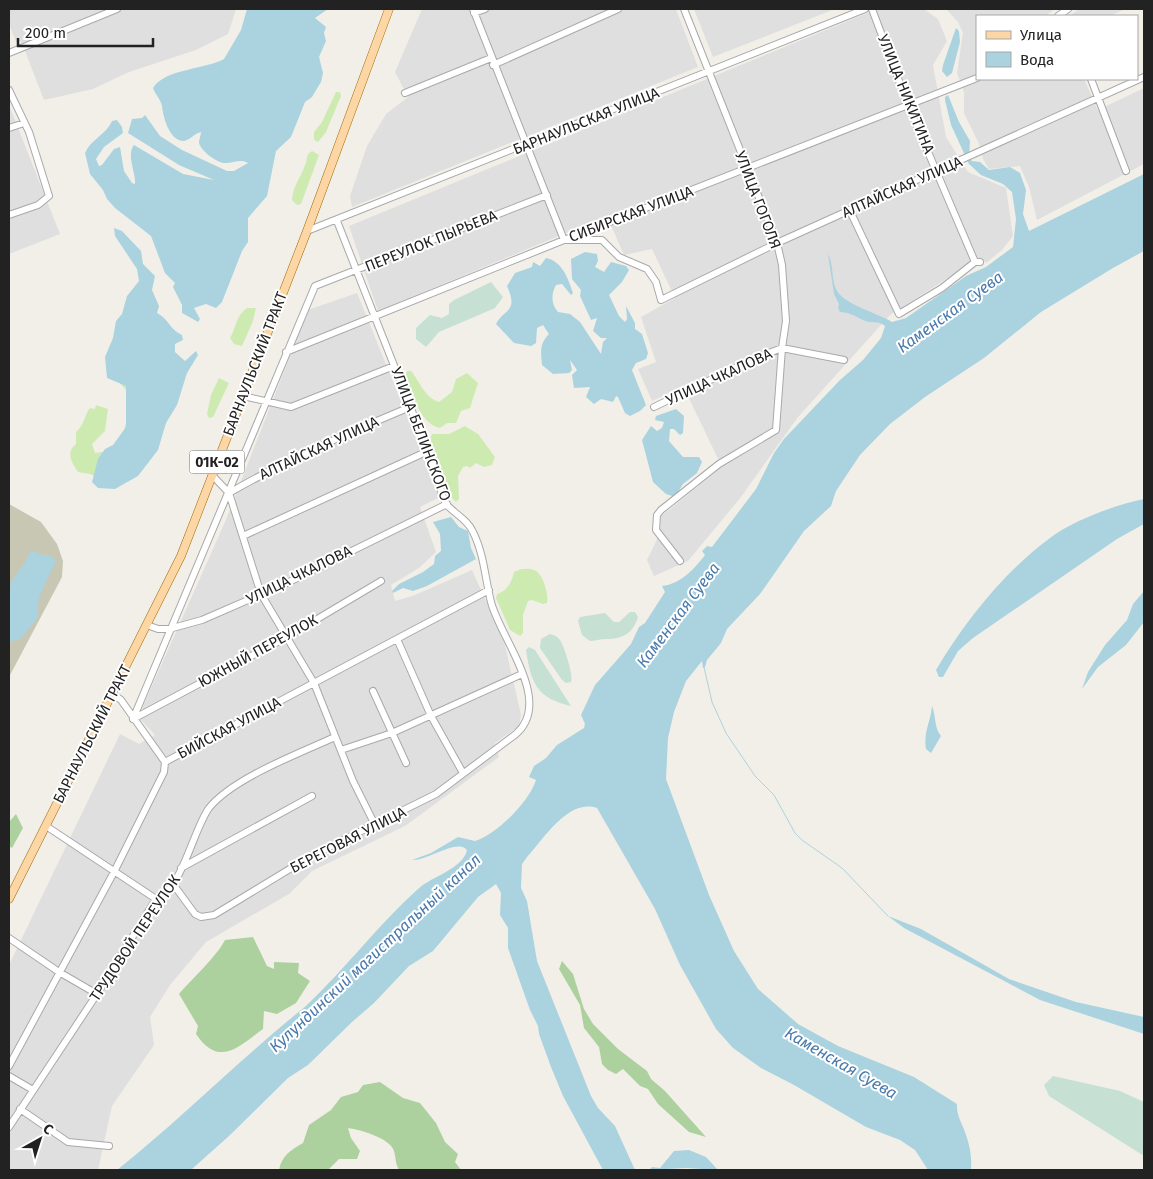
<svg xmlns="http://www.w3.org/2000/svg" width="1153" height="1179" font-family="'Fira Sans',sans-serif">
<rect width="100%" height="100%" fill="#f2efe9"/>
<path fill="#e0dfdf" d="M9 9H236L228 34 196 50 129 72 93 89 44 100 21 41 16 42 9 24Z
M422 9H676L698 67 352 207 350 196 367 146 386 114 408 97 395 72Z
M694 9H835L713 57Z
M877 9H924L938 19 947 41 933 65 946 137 968 172 1006 188 1013 236 1002 250 986 263 979 258 890 315 798 417 741 497 688 561 654 576 647 560 660 533 657 527 660 517 722 467 683 386 652 401 638 369 656 362 641 317 675 298 652 249 624 255 607 216 378 311 349 226Z
M946 9H1055L1048 14 1050 16H977V79H1084L1098 110 1144 88V164L1037 220 1029 187 1020 166 989 169 983 159 979 144 964 113V92L957 73 963 33 958 22Z
M1079 9H1125L1110 16H1069Z
M9 105 60 234 9 254Z
M357 293 440 497 420 507 436 552 419 568 391 585 395 601 415 595 472 570 504 641 521 715 519 726 495 743 499 757 405 826 312 871 289 894 206 942 170 985 150 1017 154 1045 112 1106 98 1170H9V965L120 734 139 744 155 735 141 720 143 706 225 522 308 310Z"/>
<path fill="#c7c7b4" d="M9 504 41 522 57 544 63 561 62 577 9 677Z"/>
<path fill="#cdebb0" d="M336 92H340L341 96 326 132 318 142 314 140V132L322 122Z
M312 151 319 155 301 204 297 205 292 200C293 185 301 178 305 165 308 159 305 155 312 151Z
M247 308H256L253 321 242 346 234 344 230 338C236 328 236 315 247 308Z
M159 368 101 479 90 474 78 472C72 463 65 452 76 444V432C85 424 85 413 90 408L95 409 96 405 108 409 105 431 92 444 95 453C105 452 117 448 122 438 126 430 122 429 129 419L126 390 118 381Z
M407 371H411C420 382 425 398 439 402L452 392 456 379 467 373 478 383 470 408 461 411 456 423H447L440 428C420 424 411 392 405 375Z
M219 378 229 383 213 417 209 418 207 414 211 395Z
M465 426 478 434 495 457 492 465 484 467 476 463 470 468 467 466 463 467 458 476 459 499 456 502 447 493 429 442 432 434H449Z
M521 569C525 569 530 568 534 570 543 573 549 595 547 603L543 604 532 600 528 601 523 615V633L520 636 510 630 496 598 497 594C507 591 512 582 514 572Z"/>
<path fill="#add19e" d="M16 814 23 828 12 848 9 846V822Z
M253 937 267 966 274 969V962L299 963 298 973 310 981 296 1003 277 1014 264 1011 263 1029C238 1047 219 1068 196 1034L198 1026 179 994C192 979 217 956 225 940Z
M562 961 573 974 584 1009 593 1024 618 1049 647 1071 651 1079 665 1091 706 1137 689 1132 658 1104 648 1089 640 1086 623 1069 616 1074 608 1070 602 1064 599 1047 584 1028 580 1005 559 969Z
M380 1082 403 1098 420 1103 436 1123 445 1142 458 1154 455 1162 461 1170H399C395 1163 396 1158 394 1151 390 1138 361 1130 348 1128L351 1138 360 1151 357 1159H339L328 1170H279C282 1155 291 1150 303 1143L309 1125 331 1110 341 1097 358 1092 363 1085Z"/>
<path fill="#c6e0d4" d="M491 282 503 297 495 308 439 332 426 347 416 339V328L430 315 442 318 449 314V304L454 300Z
M630 612H635L638 617C633 634 622 639 606 639 600 639 595 641 590 641L582 635 578 621 580 617 605 613 614 622H619Z
M550 634C554 635 557 636 560 640 564 646 574 676 571 682L566 683 562 680 540 648 541 639Z
M529 647 535 650 571 706C537 698 531 684 526 650Z
M1053 1076 1120 1091 1144 1102V1156L1049 1096 1044 1085Z"/>
<path fill="#aad3df" d="M247 9H328L315 18 326 27 324 33 326 41 319 57 323 73 321 82 312 97 305 102 291 137 276 151 267 196 248 218V242L242 251 222 302 216 308 206 304 194 308 200 319 198 322 182 313V305L173 287 175 283 165 273 151 236 115 208 107 199 103 190 90 174 85 153C91 139 106 135 112 121L117 120 122 127 123 133 104 147 96 159 99 166 102 165 114 149 120 147 124 171 132 183 135 184C136 173 126 155 134 145L183 174 214 180 179 165 128 133 132 119 142 118 145 115 160 136 182 150 227 171H234L248 163C240 158 232 164 224 163 216 162 201 151 199 143 199 139 201 135 201 132 195 133 190 140 184 141 169 141 163 116 162 106 161 100 155 94 153 88 164 69 207 69 224 59L241 30Z
M956 28 959 31 960 42 952 73 947 77 942 71 943 65Z
M948 95 959 122 970 141 969 158 972 161 980 162 989 170 1010 167 1020 173 1026 190 1023 214 1029 231 1144 174V251L1113 268 1041 312 984 358 925 397 890 424 860 455 836 491 831 506 804 531 760 594 727 629 721 643 707 660 705 667 703 668 702 661 686 681 674 712 668 738 666 779 709 895 734 951 758 989 798 1024 838 1046 914 1077 957 1104C956 1115 963 1125 966 1135 970 1146 972 1158 971 1170H928L915 1150 900 1140 866 1127 794 1085 761 1068 733 1048 716 1029 680 965 655 909 597 808C568 798 543 840 527 857L522 864 521 888 527 901 537 961 591 1096 598 1108 615 1126 635 1170H603L563 1096 551 1067 539 1034 538 1026 530 1010 508 948V928L500 915 501 893 496 884 478 897 433 951 409 966 374 1003 352 1022 308 1065 288 1078 229 1136 192 1169 117 1170C182 1118 241 1058 306 1006 345 969 378 925 418 889 432 876 463 869 467 850 457 838 428 861 412 860L431 853 458 837 475 841C497 834 529 802 536 780L529 777 534 766 546 758 557 745 584 728 585 724 581 715 595 685 631 644 639 627 645 623 665 592 662 586C681 584 694 569 705 555L702 551 707 546 712 547 756 489 774 453 784 439 840 380 863 360 881 338 885 326C879 321 876 323 869 322 857 319 855 313 840 312L838 308 839 304 834 294 828 254C834 265 831 278 836 289 842 304 878 313 892 322L906 318 966 276 986 267 1013 247 1016 219 1012 192 1003 184 981 175 969 164 951 125 945 100V97Z
M114 228 122 231 141 251 143 264 155 276 152 290 159 306 157 313C169 319 170 330 182 335L183 340 175 344V352L185 361 196 351 198 355 187 373 177 405 166 423 158 450 138 476 115 489 98 488 92 482 98 459 105 449 113 445 126 427V386L107 378 105 357 113 338 116 321 122 314 127 296 139 281 137 269 115 236Z
M585 252 597 254 598 261 595 267 604 272 611 262 626 266 629 270 622 282 609 295 619 316 625 322 627 319 626 306 635 323V329L642 334 648 353 646 359 636 363 632 370 646 405 640 411 630 416 625 413 618 397 616 396 613 402 601 399 594 404 586 397 590 387 574 388 572 375 577 370 570 360 572 370 569 373 553 374 542 365C541 352 539 344 549 334L543 325 537 328 536 343 531 346 514 343 496 324C504 308 519 313 507 286L515 273 532 267 533 262 540 266 546 258C562 261 568 278 573 293L571 295 562 284 556 285C551 294 551 304 558 312L570 314 580 322 601 354 603 342 607 338H601L593 331 597 318 591 320 580 296 581 290 572 279 571 259Z
M676 409 684 416 683 433 680 435 674 429H670L669 441 683 457H699L702 462 697 473 683 484 675 497 666 494 653 482 642 440 651 426 657 431 662 428 664 422 655 420 656 416Z
M1144 499V524L1117 539 973 638 958 651 943 677H939L936 670C965 621 1004 572 1050 538 1074 520 1115 505 1144 499Z
M451 517 459 527 468 531 471 548 476 559 427 586 413 591 403 588 393 593 392 591 399 584 423 572 434 564 435 556 441 551 440 534 433 522Z
M31 550 42 555H50L56 561 39 597 37 619 20 639 9 642V595L11 582 26 561Z
M1144 591V622L1126 645 1098 667 1082 689 1088 672 1105 645 1127 620 1133 604Z
M932 706C936 715 934 728 941 736L931 753 926 749C923 732 931 721 932 706Z
M888 916 921 929 1009 979 1076 1002 1144 1017V1034L1040 1000 904 928Z
M689 1150 706 1157 718 1170 686 1168 649 1170 652 1167 660 1168 674 1151Z"/>
<g fill="none" stroke-linecap="round" stroke-linejoin="round">
<path stroke="#aad3df" stroke-width="1" d="M704 667 712 702 726 733 755 776 774 795 795 833 802 840 842 868 888 916"/>
<defs>
<path id="minor" d="M473 9 564 240H602L619 257 647 269 656 282 661 300 777 243 1144 77
M872 9 908 105 975 262
M474 13 485 9
M1058 16 1068 9
M9 53 117 9
M493 65 618 9
M1091 79 1126 171
M9 90 29 132 49 196 38 205 9 215
M405 93 491 58
M9 128 24 123
M850 211 899 314 942 288 975 262H980
M307 231 865 9
M286 352 564 240 977 78
M243 396 291 407 394 366
M654 407 756 358 782 348 844 360
M212 475 229 493 261 594 314 683 353 781 374 823
M229 493C288 459 348 433 410 407
M243 536 428 451
M680 561 656 530 657 515 661 510 719 464 776 430 782 348 786 321 782 265 777 243 684 9
M147 625 158 629H169L202 620 287 583 447 504
M397 639 431 716 463 773
M373 691 406 763
M113 694 121 700 165 762
M133 719 315 286 547 195
M133 719 287 637 381 581
M341 750 392 733 522 674
M46 826 156 899
M181 868 312 796
M173 884 195 914 201 917 214 915 311 856 436 794 516 734C554 701 500 638 491 602 485 578 484 554 473 532 468 520 455 514 447 505 441 497 439 481 436 472L337 221
M9 938 59 972 97 994
M9 1066 114 872 164 772 165 762 489 590
M9 1076 33 1090
M20 1109 68 1142 109 1146
M9 1127 97 994 156 899C182 890 193 830 209 808 233 778 300 753 335 737"/>
<path id="major" d="M9 899 181 556 307 231 389 9"/>
</defs>
<use href="#minor" stroke="#a9a9a9" stroke-width="8"/>
<use href="#major" stroke="#a06b00" stroke-width="9"/>
<use href="#minor" stroke="#fff" stroke-width="6"/>
<use href="#major" stroke="#fcd6a4" stroke-width="8"/>
</g>
<g text-anchor="middle" dominant-baseline="central" stroke-width="4" stroke-linejoin="round" paint-order="stroke">
<rect fill="#fff" stroke="#646464" stroke-width="1" x="189.5" y="450.5" width="55" height="23" rx="4"/>
<g font-size="14" font-weight="bold" fill="#222">
<text x="217" y="462">01К-02</text>
</g>
<g font-size="15" fill="#222" stroke="#fff">
<text transform="translate(906 94) rotate(68)">УЛИЦА НИКИТИНА</text>
<text transform="translate(586 121) rotate(-22)">БАРНАУЛЬСКАЯ УЛИЦА</text>
<text transform="translate(902 187) rotate(-24)">АЛТАЙСКАЯ УЛИЦА</text>
<text transform="translate(758 200) rotate(69)">УЛИЦА ГОГОЛЯ</text>
<text transform="translate(631 214) rotate(-21)">СИБИРСКАЯ УЛИЦА</text>
<text transform="translate(431 241) rotate(-22)">ПЕРЕУЛОК ПЫРЬЕВА</text>
<text transform="translate(255 364) rotate(-69)">БАРНАУЛЬСКИЙ ТРАКТ</text>
<text transform="translate(719 377) rotate(-25)">УЛИЦА ЧКАЛОВА</text>
<text transform="translate(421 434) rotate(69)">УЛИЦА БЕЛИНСКОГО</text>
<text transform="translate(319 448) rotate(-25)">АЛТАЙСКАЯ УЛИЦА</text>
<text transform="translate(299 575) rotate(-26)">УЛИЦА ЧКАЛОВА</text>
<text transform="translate(258 651) rotate(-29)">ЮЖНЫЙ ПЕРЕУЛОК</text>
<text transform="translate(229 728) rotate(-28)">БИЙСКАЯ УЛИЦА</text>
<text transform="translate(92 734) rotate(-63)">БАРНАУЛЬСКИЙ ТРАКТ</text>
<text transform="translate(348 840) rotate(-27)">БЕРЕГОВАЯ УЛИЦА</text>
<text transform="translate(135 938) rotate(-56)">ТРУДОВОЙ ПЕРЕУЛОК</text>
</g>
<g font-size="16" font-style="italic" fill="#4a7aab" stroke="#fff">
<text transform="translate(950 312) rotate(-36)">Каменская Суева</text>
<text transform="translate(678 615) rotate(-53)">Каменская Суева</text>
<text transform="translate(375 953) rotate(-43)">Кулундинский магистральный канал</text>
<text transform="translate(841 1063) rotate(30)">Каменская Суева</text>
</g>
</g>
<rect width="1153" height="1179" fill="none" stroke="#222222" stroke-width="20"/>
<rect x="976" y="15" width="162" height="65" fill="#ffffff" stroke="#a7a7a7"/>
<rect x="986" y="31" width="25" height="8" fill="#fcd6a4" stroke="#a7a7a7"/>
<text x="1020" y="40" font-size="15" fill="#222222">Улица</text>
<rect x="986" y="52" width="25" height="15" fill="#aad3df" stroke="#a7a7a7"/>
<text x="1020" y="65" font-size="15" fill="#222222">Вода</text>
<g transform="translate(40 1139) rotate(39)" stroke="#ffffff" stroke-width="4" paint-order="stroke">
<path d="M0-4L9 19L0 12L-9 19Z" fill="#222222"/>
<text y="-8" font-size="14" font-weight="bold" text-anchor="middle" fill="#222222">С</text>
</g>
<path d="M18 38v8h135v-8" fill="none" stroke="#222222" stroke-width="2.5"/>
<text x="25" y="38" font-size="15" fill="#222222" stroke="#ffffff" stroke-width="4" paint-order="stroke">200 m</text>
</svg>
